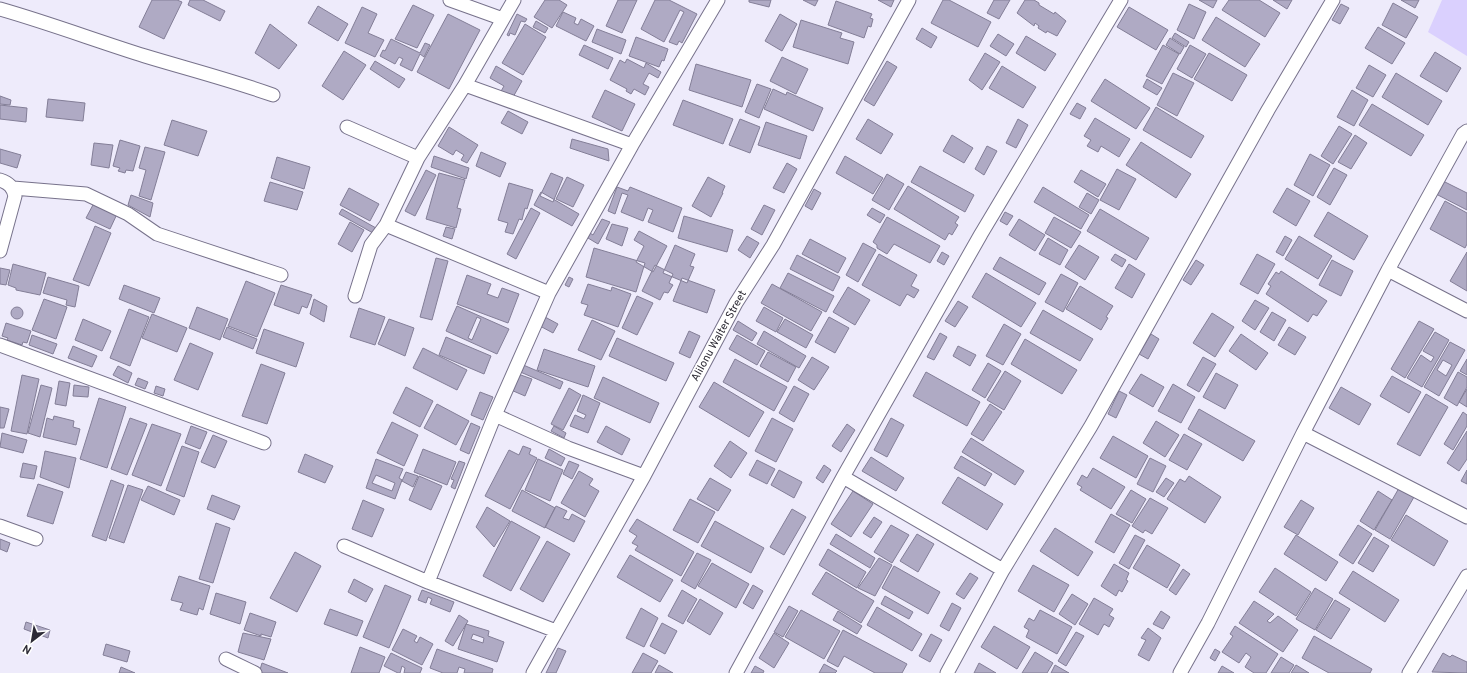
<svg xmlns="http://www.w3.org/2000/svg" width="1467" height="673" font-family="Overpass,sans-serif">
<rect width="100%" height="100%" fill="#eeebfb"/>
<path fill="#dad0fe" d="M1442 0H1467V56L1428 32Z"/>
<path fill="#afaac4" stroke="#837e97" fill-rule="evenodd" d="M152 0H177L182 2 164 39 139 27Z
M190 0H203L225 11 220 21 188 5Z
M545 0H559L567 5 552 28 534 17Z
M618 0H637L622 33 606 26Z
M655 0H669L697 14 682 43 679 41 677 45 669 42 684 12 680 10 664 42 641 29Z
M749 0H771L769 7 749 2Z
M803 0H818L815 6Z
M878 0H894L891 7Z
M943 0H949L991 22 978 47 931 23Z
M994 0H1010L999 19 987 13Z
M1025 0H1034L1039 3V5L1054 14 1055 12 1066 21 1057 36 1047 31 1046 33 1038 28 1039 26 1035 23 1034 26 1017 13Z
M1199 0H1217L1213 8Z
M1229 0H1259L1280 13 1265 37 1222 10Z
M1273 0H1292L1287 9Z
M1401 0H1419L1415 8Z
M836 1 872 14 870 18 873 19 871 27 868 26 864 38 828 25Z
M1393 3 1418 17 1406 38 1382 25Z
M1189 4 1206 12 1194 39 1177 30Z
M1341 4 1349 8 1340 24 1332 20Z
M413 5 434 15 417 48 395 39Z
M318 6 348 24 338 41 308 23Z
M362 7 377 14 368 33 384 40 375 57 345 43Z
M1129 7 1168 30 1156 50 1117 27Z
M563 12 576 18 574 23 578 25 581 19 594 26 586 41 556 26Z
M448 14 480 30 449 89 417 72Z
M517 14 527 19 525 22 521 21 515 35 510 33 509 36 507 35Z
M780 14 797 24 782 51 765 41Z
M1216 17 1260 44 1245 67 1202 40Z
M801 20 842 33 840 38 854 42 848 64 793 47Z
M536 21 548 28 545 33 533 27Z
M270 24 297 45 279 69 255 53Z
M525 24 546 37 523 75 502 63Z
M1378 27 1405 43 1392 64 1365 48Z
M922 28 937 37 931 48 916 39Z
M597 29 626 40 621 54 592 42Z
M1175 33 1189 42 1186 47 1172 38Z
M998 34 1014 44 1006 56 990 46Z
M1026 36 1056 54 1045 71 1016 53Z
M636 37 668 49 664 61 662 60 659 67 629 56Z
M1170 38 1184 47 1180 54 1166 45Z
M391 39 420 53 425 43 430 45 424 57 420 54 412 71 400 65 403 59 399 57 395 64 380 56 383 50 385 51Z
M584 45 613 58 608 69 579 55Z
M1163 45 1179 54 1162 84 1146 76Z
M1190 45 1206 54 1192 78 1177 69Z
M344 51 366 65 343 100 322 86Z
M1435 52 1461 68 1447 92 1420 76Z
M985 53 1000 62 982 90 969 80Z
M1209 53 1247 75 1232 101 1194 79Z
M782 57 808 69 796 94 770 81Z
M627 59 644 68 646 63 661 72 658 78 649 73 643 84 649 87 645 95 634 89 631 94 626 91 627 89 610 80 620 60 625 63Z
M375 61 405 79 399 88 370 69Z
M887 61 897 67 874 106 864 100Z
M696 64 751 80 742 107 689 90Z
M1369 65 1386 75 1373 97 1356 88Z
M496 66 522 81 512 99 500 93 504 86 490 78Z
M1002 66 1036 87 1023 108 989 88Z
M1173 73 1194 83 1177 116 1157 105Z
M1396 73 1442 101 1428 125 1382 97Z
M1105 79 1150 108 1136 129 1091 101Z
M1147 79 1162 88 1157 95 1143 87Z
M757 84 771 89 759 118 745 112Z
M773 89 786 95 787 92 823 108 813 131 764 109Z
M605 90 635 104 622 131 592 117Z
M1352 90 1368 100 1354 126 1337 117Z
M0 96 11 100 10 105 0 104Z
M48 99 85 103 83 121 46 117Z
M683 100 733 119 723 144 673 125Z
M1077 103 1086 108 1080 119 1070 114Z
M1372 104 1424 135 1411 156 1359 125Z
M0 105 27 108 26 122 0 119Z
M1156 107 1204 136 1191 158 1143 130Z
M508 111 528 122 522 134 501 123Z
M1095 118 1130 139 1119 157 1101 146 1098 152 1087 146 1091 140 1084 136Z
M740 119 760 127 750 153 729 145Z
M868 119 893 134 881 154 856 139Z
M1018 119 1028 125 1016 148 1006 143Z
M172 120 207 131 198 156 164 145Z
M766 122 807 136 800 159 758 145Z
M1339 126 1352 134 1333 164 1321 156Z
M449 127 478 145 467 163 461 160 464 155 456 150 453 155 438 146Z
M952 135 973 148 964 163 943 151Z
M1355 135 1367 143 1351 169 1338 162Z
M572 139 608 149 609 161 570 148Z
M120 140 140 146 133 171 126 170 125 173 118 171 120 168 113 166Z
M1141 142 1191 174 1176 198 1126 165Z
M94 143 113 145 109 168 91 165Z
M987 146 997 151 984 175 975 169Z
M145 147 165 152 151 200 139 196 146 170 139 168Z
M0 149 21 155 17 168 0 163Z
M481 152 506 163 500 177 476 166Z
M1310 154 1330 165 1313 196 1294 185Z
M434 156 469 168 466 179 431 167Z
M845 156 883 178 873 194 836 173Z
M277 157 310 167 304 189 271 178Z
M787 163 797 169 784 193 773 188Z
M920 166 974 195 965 212 911 182Z
M1334 168 1347 175 1330 205 1317 197Z
M1117 169 1136 179 1119 210 1100 200Z
M426 170 436 175 415 216 405 211Z
M1081 170 1106 184 1098 197 1074 182Z
M439 173 465 180 457 208 461 209 456 228 426 219Z
M551 173 563 178 553 202 540 196Z
M887 174 904 184 889 210 872 200Z
M567 177 584 185 573 207 556 199Z
M708 177 725 186 722 193H723L711 217 692 206Z
M1443 181 1467 193V210L1436 194Z
M270 182 303 192 297 210 264 201Z
M509 183 533 190 527 209 525 208 522 220 519 219 513 234 505 232 508 223 498 220Z
M908 186 959 217 955 223 958 225 952 235 949 233 945 240 894 209Z
M617 187 628 191 630 187 682 208 673 232 648 222 653 210 648 208 643 221 621 212 628 195 622 193 615 214 608 211Z
M1043 187 1089 215 1081 229 1034 202Z
M349 188 379 204 370 221 340 205Z
M1287 188 1310 201 1296 226 1273 212Z
M814 189 821 193 812 210 805 206Z
M541 192 579 214 572 226 534 205Z
M1087 193 1099 200 1091 214 1079 207Z
M131 195 153 203 150 217 128 205Z
M1445 201 1467 213V244L1465 248 1430 229Z
M94 203 117 214 110 229 86 218Z
M764 205 775 210 762 235 751 229Z
M531 208 540 213 516 259 507 254Z
M872 208 885 215 880 223 867 215Z
M342 209 376 228 373 233 339 214Z
M1100 209 1149 238 1136 260 1087 231Z
M1005 212 1013 216 1007 225 1000 221Z
M1328 212 1368 236 1354 260 1314 236Z
M684 216 733 230 727 252 678 238Z
M887 217 940 246 930 263 894 244 887 254 877 248V245L873 242Z
M1054 217 1081 232 1071 248 1045 233Z
M602 219 610 222 598 244 588 238 590 233 593 235Z
M1019 219 1045 235 1035 251 1009 235Z
M350 222 364 230 352 252 338 244Z
M612 224 628 228 622 246 606 239Z
M95 226 111 233 89 286 73 280Z
M446 227 455 229 452 239 443 236Z
M639 231 667 246 653 272 636 262 644 246 634 240Z
M747 236 759 243 750 258 738 250Z
M1285 236 1292 240 1283 256 1276 252Z
M1299 236 1332 256 1318 279 1285 259Z
M1048 238 1068 250 1060 265 1039 254Z
M810 239 846 258 838 273 802 254Z
M863 243 876 250 858 282 846 275Z
M675 245 695 254 690 266 694 267 687 283 663 273Z
M1079 245 1099 257 1085 280 1065 267Z
M594 248 645 263 636 292 586 277Z
M942 252 949 256 944 265 937 261Z
M1467 252V291L1450 281Z
M879 254 917 275 911 286 919 290 914 298 907 294 900 306 862 285Z
M1115 254 1126 260 1122 267 1111 260Z
M1257 254 1275 264 1258 294 1240 284Z
M797 255 840 277 833 291 790 269Z
M1000 257 1046 283 1039 295 993 269Z
M436 258 448 261 432 320 420 317Z
M1196 260 1204 265 1191 285 1183 280Z
M1332 260 1353 271 1341 296 1319 285Z
M13 264 46 273 40 295 16 290V288L8 285Z
M1129 264 1145 274 1132 298 1115 288Z
M655 265 673 274 669 283 673 285 668 293 664 292 660 300 642 291Z
M0 268 10 270 6 285 0 284Z
M1281 271 1327 301 1317 316 1313 314 1308 322 1266 294 1271 286 1268 284 1276 272 1279 274Z
M788 273 834 296 826 312 780 288Z
M986 273 1036 303 1021 327 972 297Z
M1061 274 1078 283 1063 312 1045 302Z
M467 275 491 284 487 294 498 298 502 288 519 294 508 323 457 304Z
M48 277 79 286 75 307 66 305 67 300 43 293Z
M569 277 573 279 569 287 565 285Z
M682 278 715 290 707 313 673 301Z
M246 281 275 293 257 337 228 326Z
M588 284 611 291 612 287 631 294 618 327 584 315 588 305 581 303Z
M772 284 822 312 811 331 761 303Z
M124 285 160 298 154 313 119 299Z
M281 285 312 295 307 308 302 306 299 314 274 305Z
M1080 286 1113 306 1106 317 1108 318 1101 330 1066 309Z
M848 287 870 300 855 325 833 312Z
M637 296 653 303 637 335 622 328Z
M44 299 67 307 56 339 32 330Z
M314 299 327 306 324 322 310 314Z
M1255 300 1269 308 1255 330 1242 321Z
M958 301 968 307 955 327 945 321Z
M457 306 509 329 497 354 446 331ZM477 317 481 319 472 340 468 338Z
M197 307 228 319 220 340 189 328Z
M764 307 783 318 776 332 756 321Z
M11 313a6 6 0 1 1 12 0a6 6 0 1 1-12 0Z
M359 308 385 317 375 345 350 337Z
M129 309 149 317 130 366 110 358Z
M1043 310 1093 339 1080 361 1030 333Z
M1272 312 1286 320 1274 341 1260 332Z
M1212 313 1234 327 1215 357 1193 343Z
M152 314 187 328 177 352 142 338Z
M545 317 558 324 553 333 540 326Z
M829 317 849 328 835 353 815 342Z
M83 319 111 331 102 351 75 340Z
M389 319 414 328 405 356 378 344Z
M785 319 813 335 806 348 777 332Z
M592 320 615 331 601 360 578 350Z
M738 321 757 333 752 341 733 330Z
M1419 321 1434 329 1405 378 1391 369Z
M6 323 31 331 27 343 23 342 22 345 7 340 8 338 2 336Z
M1004 324 1021 334 1003 365 986 356Z
M227 327 257 339 253 349 223 337Z
M1289 327 1306 337 1295 355 1278 345Z
M264 329 304 343 296 367 256 353Z
M689 331 700 336 690 358 679 353Z
M764 331 806 356 799 368 757 344Z
M1435 332 1449 340 1422 387 1407 378 1421 355 1431 362 1434 357 1423 351Z
M940 333 947 337 934 360 927 357Z
M1151 334 1159 339 1148 359 1139 354Z
M1241 334 1268 353 1256 370 1229 351Z
M32 335 57 344 53 354 29 345Z
M737 335 765 351 757 365 729 349Z
M446 337 491 356 484 374 439 355Z
M617 338 674 363 666 381 609 356Z
M1025 339 1077 370 1062 394 1011 364Z
M1450 342 1465 350 1439 396 1424 387ZM1443 360 1452 365 1446 376 1437 370Z
M190 343 213 353 198 390 174 380Z
M73 346 97 356 92 367 68 358Z
M958 346 976 355 970 366 953 356Z
M423 348 467 370 457 390 413 368Z
M544 349 595 366 588 387 537 370Z
M768 352 796 367 788 382 760 366Z
M812 357 829 367 814 390 798 380Z
M1203 357 1216 364 1199 392 1187 385Z
M735 359 787 387 774 411 723 382Z
M1467 359V375L1460 371Z
M988 363 1001 371 985 398 972 390Z
M261 364 285 373 267 424 242 416Z
M521 364 563 382 560 389 518 371Z
M118 366 132 373 128 383 113 375Z
M1005 371 1021 381 1004 410 987 400Z
M926 372 980 402 967 426 913 396Z
M1458 372 1467 377V387L1457 406 1444 398Z
M1216 373 1238 385 1225 409 1203 397Z
M518 374 532 379 525 396 511 390Z
M1141 374 1164 387 1153 407 1129 393Z
M22 375 39 379 27 434 11 431Z
M1392 376 1421 392 1409 413 1380 396Z
M603 377 659 403 650 423 594 398Z
M138 378 148 382 145 389 135 385Z
M59 381 70 383 66 406 55 404Z
M714 382 764 412 749 437 699 407Z
M1173 384 1195 397 1181 423 1158 411Z
M41 385 52 388 40 437 28 433Z
M74 385 89 387 88 397 73 396Z
M156 386 165 389 163 396 154 393Z
M794 386 809 394 794 422 779 413Z
M406 387 433 401 420 427 393 413Z
M1341 387 1371 404 1359 425 1329 408Z
M569 388 581 395 563 430 551 424Z
M1467 389V407L1459 402Z
M1119 391 1127 395 1116 418 1108 414Z
M480 392 493 397 483 420 471 415Z
M1426 394 1448 407 1420 456 1397 444Z
M583 395 600 403 588 433 570 426 575 415 584 419 586 415 577 411Z
M99 398 126 407 107 468 80 459Z
M437 404 469 421 456 445 424 428Z
M990 404 1002 412 983 441 971 434Z
M0 407 9 409 4 428H0Z
M1199 409 1255 441 1243 461 1188 429Z
M1463 412 1467 415V426L1453 450 1444 444Z
M54 416 74 421 73 427 80 429 76 445 43 437 47 418 53 420Z
M130 418 147 424 127 475 111 469Z
M772 418 793 429 776 462 755 451Z
M891 418 904 425 887 457 874 450Z
M1156 421 1179 435 1165 457 1143 443Z
M392 422 418 435 404 466 377 453Z
M471 423 480 427 469 454 460 450Z
M152 424 181 434 161 486 132 475Z
M847 424 855 430 841 452 832 446Z
M191 426 207 432 200 449 185 443Z
M554 426 566 433 564 438 551 431Z
M606 426 630 439 622 455 597 442Z
M1467 431V459L1459 471 1447 463Z
M2 433 27 440 23 453 0 447Z
M1184 434 1202 444 1187 470 1169 460Z
M213 435 227 441 215 468 201 462Z
M1113 436 1148 456 1136 478 1100 458Z
M971 438 1024 471 1015 485 962 452Z
M730 441 747 453 731 478 714 466Z
M182 446 199 452 184 497 166 490Z
M523 446 531 449 529 454 537 458 510 509 485 496 509 450 519 455Z
M423 449 456 462 447 485 414 472Z
M549 449 565 458 561 466 545 458Z
M45 451 76 458 69 488 40 477Z
M305 454 333 466 325 483 298 472Z
M961 456 992 474 985 486 954 468Z
M871 457 904 478 896 491 862 471Z
M1150 458 1166 466 1153 492 1137 484Z
M376 459 403 469 399 478 402 480 395 499 366 488ZM376 475 395 483 392 491 372 483Z
M538 459 563 470 550 501 525 490Z
M757 460 775 469 767 484 749 475Z
M459 461 465 463 455 489 451 487 454 480 451 479Z
M569 461 579 465 572 479 563 474Z
M23 463 37 466 34 479 20 477Z
M824 465 831 470 823 483 816 478Z
M1093 468 1125 487 1111 509 1080 490 1082 487 1077 484 1082 475 1087 478Z
M779 470 802 482 794 498 771 485Z
M1467 470V484L1461 481Z
M579 471 593 479 589 485 599 491 585 517 561 503Z
M406 472 418 476 413 487 402 481Z
M419 476 442 486 431 510 409 500Z
M1189 476 1221 497 1205 523 1167 499 1180 479 1185 482Z
M958 477 1003 504 987 530 942 503Z
M710 478 731 490 718 511 697 499Z
M1166 478 1174 483 1164 497 1156 492Z
M111 480 124 485 106 541 92 536Z
M38 484 63 492 53 524 27 516Z
M128 485 143 490 124 543 109 538Z
M148 486 180 500 174 515 141 500Z
M1399 488 1414 497 1390 539 1375 530Z
M522 490 555 508 545 528 512 511Z
M1131 490 1146 499 1132 523 1116 514Z
M853 491 873 504 851 537 831 524Z
M1378 491 1392 500 1374 530 1360 521Z
M212 495 240 506 234 520 207 509Z
M1150 498 1168 508 1152 534 1145 530 1143 533 1132 526Z
M690 499 715 512 698 543 673 530Z
M363 500 384 509 372 537 352 529Z
M1301 500 1314 508 1298 535 1284 527Z
M556 506 567 511 563 518 569 520 572 514 585 521 574 542 545 527Z
M487 507 510 521 494 547 476 527Z
M792 509 806 517 784 555 770 547Z
M1111 514 1130 525 1114 553 1095 542Z
M1406 515 1448 541 1434 566 1391 540Z
M874 517 882 522 871 538 863 533Z
M637 519 694 552 681 576 635 550 638 546 632 543 637 536 629 531Z
M511 521 540 537 511 591 483 576Z
M715 521 764 548 751 573 701 546Z
M216 523 230 528 213 583 199 579Z
M891 525 909 535 892 563 874 552Z
M1358 525 1372 534 1353 564 1339 555Z
M1055 528 1093 552 1078 576 1040 551Z
M836 534 875 558 870 568 830 544Z
M917 534 934 544 918 572 900 561Z
M1135 535 1145 540 1129 569 1119 563Z
M1296 535 1338 562 1326 581 1284 554Z
M1374 537 1389 546 1373 572 1358 563Z
M0 539 10 543 7 552 0 549Z
M547 541 570 554 543 602 520 589Z
M1147 545 1180 565 1167 588 1133 568Z
M828 549 866 572 857 588 819 565Z
M295 552 321 566 297 612 270 598Z
M697 553 711 560 695 589 681 581Z
M630 555 673 580 660 602 617 577Z
M879 558 892 565 875 596 858 588Z
M712 563 749 584 736 608 698 586Z
M1114 564 1129 573 1126 580 1128 581 1122 592 1119 590 1116 596 1101 586Z
M1033 565 1069 585 1054 612 1018 591Z
M894 566 940 592 928 614 882 588Z
M1275 568 1311 592 1296 616 1259 592Z
M1183 569 1190 574 1176 595 1169 590Z
M1353 571 1399 600 1385 622 1339 593Z
M826 572 874 601 861 623 812 594Z
M970 573 978 578 964 599 956 594Z
M179 576 210 586 203 610 199 608 197 615 180 610 183 603 171 600Z
M354 579 373 589 366 602 348 592Z
M385 585 411 596 389 648 363 637Z
M753 585 763 591 753 609 743 603Z
M1315 588 1333 599 1315 630 1296 619Z
M422 590 454 602 450 612 430 604 432 599 428 597 426 603 418 600Z
M682 590 697 599 683 624 668 616Z
M216 593 246 602 240 624 210 614Z
M1072 594 1088 604 1075 625 1059 614Z
M885 596 913 612 909 619 881 604Z
M1094 598 1113 609 1109 615 1114 618 1109 627 1104 624 1098 635 1079 624Z
M700 599 723 613 710 635 687 621Z
M1335 600 1350 609 1331 639 1316 630Z
M1254 601 1274 614 1267 621 1270 623 1278 616 1298 630 1283 652 1239 623Z
M952 603 961 608 949 631 940 626Z
M789 606 798 611 783 637 774 632Z
M877 607 922 634 912 651 867 625Z
M641 608 658 618 644 647 626 638Z
M330 609 363 621 357 636 324 624Z
M801 610 840 631 824 659 785 637Z
M1040 610 1072 627 1057 654 1026 637 1029 630 1024 627 1029 618 1034 621Z
M838 611 862 626 857 634 833 620Z
M1161 611 1170 617 1163 629 1153 624Z
M250 613 276 622 271 637 261 634V636L244 630Z
M459 615 468 621 453 646 445 641Z
M26 622 50 630 48 638 24 629Z
M662 623 677 631 665 654 650 646Z
M466 624 489 631 488 636 504 642 497 662 458 649ZM473 634 484 638 483 643 471 639Z
M994 626 1030 647 1017 669 981 647Z
M1235 626 1278 654 1266 673H1254L1245 667 1251 657 1246 653 1239 663 1222 652 1233 636 1230 634Z
M1148 628 1161 638 1149 661 1138 655 1146 640 1141 638Z
M403 629 417 636 414 641 417 643 420 637 433 644 422 665 392 650Z
M843 630 907 664 902 673H875L844 656 838 667 827 661Z
M1076 632 1084 636 1066 666 1058 661Z
M243 633 271 639 264 660 238 652Z
M774 633 789 643 774 668 759 658Z
M931 634 942 640 930 662 919 656Z
M1314 636 1372 669 1370 673H1329L1302 658Z
M106 644 130 651 127 662 103 655Z
M360 647 385 657 379 673H351Z
M558 648 566 651 556 673H546Z
M437 649 493 669 492 673H464L465 669 459 667 457 673H443L430 668Z
M1215 649 1220 652 1215 661 1210 658Z
M1035 652 1053 663 1047 673H1022Z
M391 653 422 668 420 673H404L405 668 402 666 400 673H398L384 666Z
M643 653 658 661 651 673H632Z
M1443 653 1450 657 1452 655 1467 662V673L1432 672Z
M1281 657 1294 665 1289 673H1271Z
M262 663 288 673H259Z
M979 663 996 673H974Z
M824 664 837 671 835 673H819Z
M659 665 673 673H655Z
M1055 665 1069 673H1051Z
M1296 665 1309 673H1291Z
M755 666 764 671 763 673H751Z
M1222 666 1234 673H1218Z
M121 667 135 673H119Z"/>
<g fill="none" stroke-linecap="round" stroke-linejoin="round">
<defs>
<path id="minor" d="M450 0 503 19 465 85 632 145
M0 9C49 23 97 41 145 56 188 69 231 80 273 95
M503 19 514 0
M347 127 418 158
M0 180C9 183 13 187 15 196L0 251
M13 188 86 194 128 214 157 234 281 275
M386 225 549 293
M1388 270 1467 311
M355 296 371 245 386 225 418 158 465 85
M0 345 264 443
M495 415 568 448 644 476
M1303 433 1388 270 1463 134 1467 131
M843 477 1003 570
M0 526 36 539
M344 546 428 582
M556 631 428 582 495 415 549 293 632 145 718 0
M226 659 255 673
M533 673 644 476 736 303 773 245 909 0
M736 673 843 477 981 234 1121 0
M947 673 1003 570 1091 426 1268 110 1333 0
M1180 673 1208 623 1303 433 1467 517
M1409 673 1467 576"/>
</defs>
<use href="#minor" stroke="#77728b" stroke-width="15"/>
<use href="#minor" stroke="#fff" stroke-width="13"/>
</g>
<g text-anchor="middle" dominant-baseline="central" stroke-width="3.5" stroke-linejoin="round" paint-order="stroke">
<g font-size="11" fill="#2d2b35" stroke="#fff">
<text transform="translate(719 336) rotate(-61)">Alilonu Walter Street</text>
</g>
</g>
<g transform="translate(32 641) rotate(211)" stroke="#ffffff" stroke-width="3" paint-order="stroke">
<path d="M0-3L7 15L0 10L-7 15Z" fill="#2d2b35"/>
<text y="-6" font-size="11" font-weight="bold" text-anchor="middle" fill="#2d2b35">N</text>
</g>
</svg>
